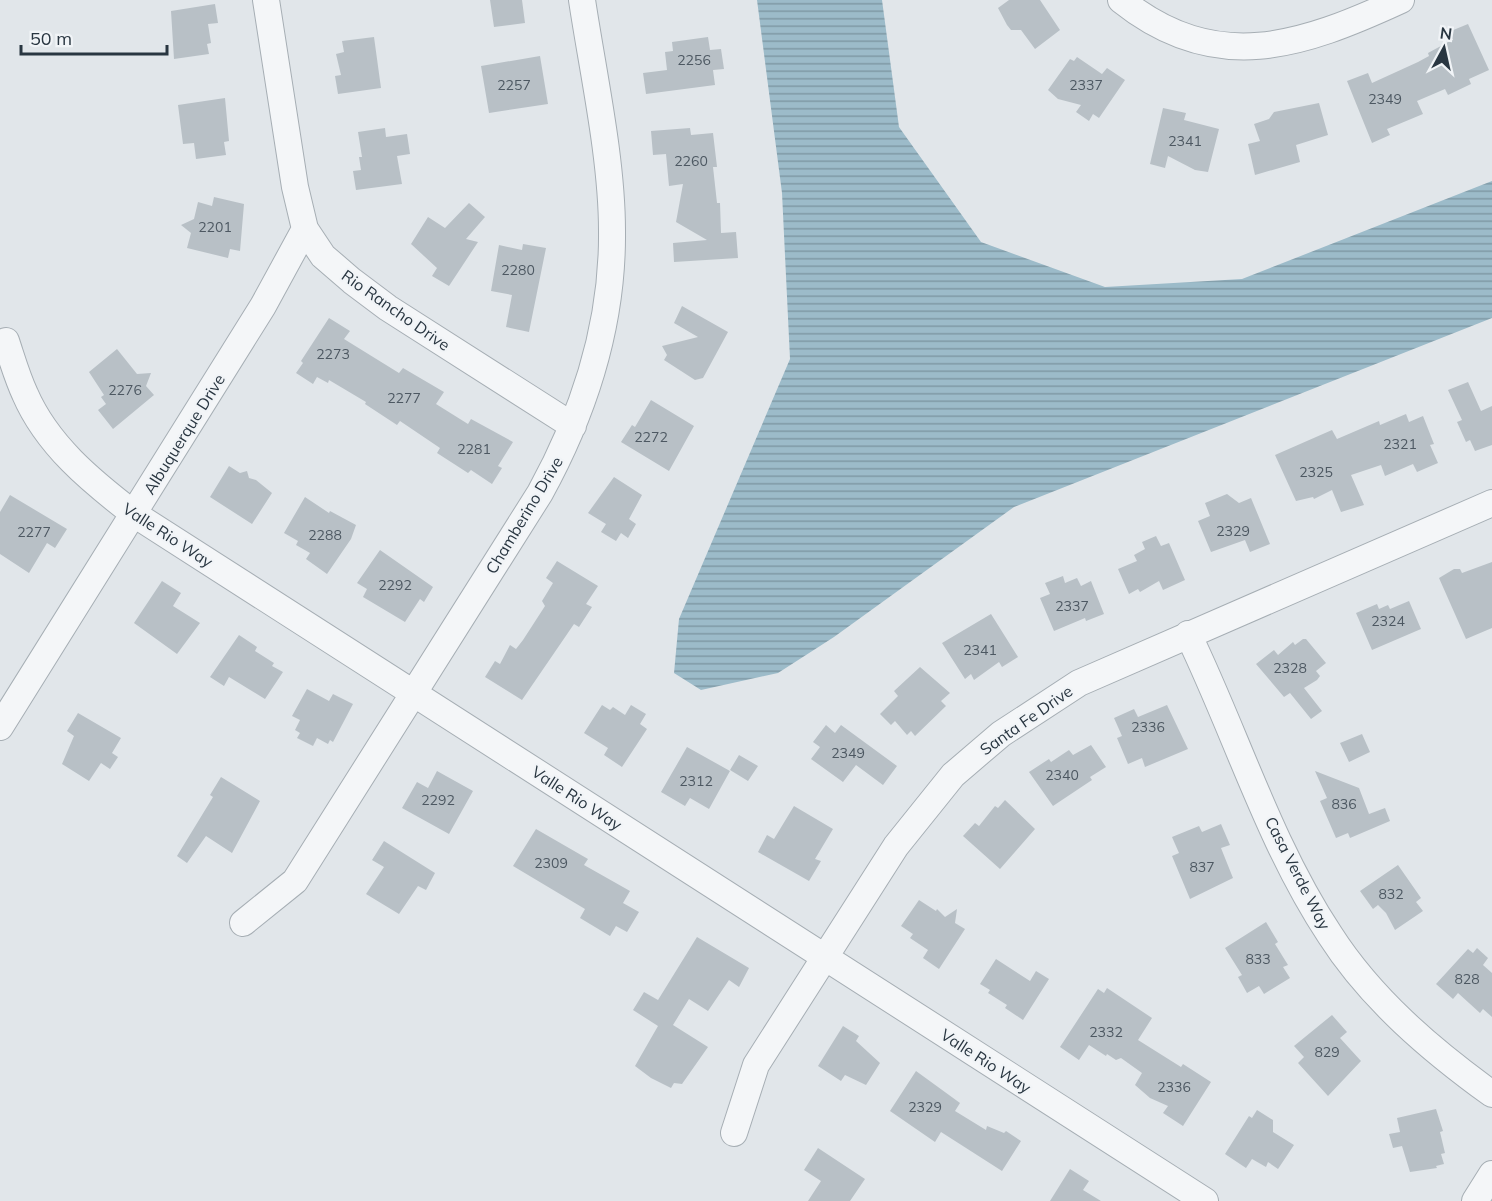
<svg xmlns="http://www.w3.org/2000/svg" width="1492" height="1201" font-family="Mulish,sans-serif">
<defs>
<pattern id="water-rules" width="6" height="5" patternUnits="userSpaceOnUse" patternTransform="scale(1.5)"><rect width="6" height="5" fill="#9cbbc9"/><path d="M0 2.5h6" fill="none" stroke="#7f99a5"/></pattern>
</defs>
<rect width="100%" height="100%" fill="#e1e6ea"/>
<path fill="url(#water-rules)" d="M757 0H882L899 127 981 242 1105 287 1242 279 1492 181V318L1014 507 834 637 778 673 701 690 674 673 679 619 790 359 782 193Z"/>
<path fill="#b8c0c6" d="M490 0H522L525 23 494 27Z
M1009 0H1040L1060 30 1035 49 1021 30H1011L1007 25 998 8Z
M215 4 218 23 208 24 211 43 207 44 209 54 174 59 171 11Z
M1468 24 1489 70 1469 79 1471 84 1448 95 1445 89 1417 101 1423 114 1387 129 1390 135 1372 143 1347 81 1368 73 1372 83 1418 62 1429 56 1428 53 1450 41 1446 33Z
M374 37 381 88 338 94 335 76 341 75 336 54 344 52 342 41Z
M708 37 710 50 721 49 724 69 713 70 715 85 646 94 643 73 667 70 665 52 673 51 672 42Z
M540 56 548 104 489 113 481 66Z
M1077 57 1102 74 1107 68 1125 80 1099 118 1093 114 1089 121 1076 112 1081 105 1058 99 1048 90 1070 59 1074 61Z
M225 98 229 141 224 142 226 155 196 159 194 143 183 144 178 105Z
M1319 103 1328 135 1296 145 1300 162 1255 175 1248 144 1260 141 1254 124 1269 119 1274 112Z
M1163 108 1186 113 1184 120 1219 129 1208 172 1195 170 1168 156 1165 168 1150 164Z
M385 128 386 137 407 134 410 154 397 156 402 184 356 190 353 171 361 170 359 157H362L358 132Z
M690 128 691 135 713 133 717 167H713L717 203H720L721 233 736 232 738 258 674 262 673 243 707 240 676 222 683 184 669 186 666 154 653 155 651 131Z
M214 197 244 204 240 251 230 249 228 258 187 248 191 233 181 225 194 219 198 202 212 206Z
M469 203 485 217 466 239 478 242 449 286 432 276 437 268 411 244 428 217 445 228Z
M523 244 546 248 529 332 506 327 512 295 491 291 499 245 522 250Z
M682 306 728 332 703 378 695 380 664 360 667 355 662 346 698 337 674 323Z
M329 318 350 331 344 339 399 373 403 368 444 392 436 404 468 424 471 419 513 442 498 466 502 468 492 484 471 470 468 473 437 453 440 448 400 421 397 425 365 404 366 402 329 380 328 383 317 377 313 384 296 373 303 363 301 361Z
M117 349 137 374 151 373 146 386 154 395 113 429 98 410 106 404 101 397 104 395 89 372Z
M1468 382 1481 411 1492 406V445L1475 451 1470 440 1466 442 1457 422 1462 420 1448 390Z
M651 400 694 426 669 471 621 442 632 425 635 427Z
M1406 414 1409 422 1423 416 1434 444 1430 445 1438 463 1417 472 1413 464 1385 476 1381 465 1351 475 1364 505 1341 512 1332 490 1314 499 1313 497 1296 501 1275 455 1332 430 1337 439 1379 421 1380 425Z
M229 466 240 473 247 471 249 478 256 480 272 493 252 524 210 497Z
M614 477 642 495 629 519 636 524 628 538 621 533 616 541 601 532 606 524 588 513Z
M1227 494 1239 503 1251 498 1270 544 1250 552 1245 540 1211 552 1198 521 1210 516 1205 503Z
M10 495 67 529 55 548 47 543 29 573 0 554V512Z
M305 497 329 513 330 511 356 525 351 539 327 574 306 559 310 553 296 545 298 541 284 533Z
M1156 536 1161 546 1169 543 1185 580 1163 590 1159 581 1140 592 1138 589 1129 594 1118 569 1137 561 1134 555 1145 549 1142 542Z
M380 550 433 587 424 602 420 599 405 622 363 597 367 589 357 583Z
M557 561 598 586 586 604 592 607 579 627 574 624 522 700 485 677 495 661 500 664 510 645 516 649 523 640 545 606 542 601 553 583 546 578Z
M1492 562V628L1466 639 1439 578 1454 569H1460L1462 573Z
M1063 576 1065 583 1077 578 1081 586 1091 581 1104 614 1086 621 1085 618 1054 631 1040 598 1050 594 1045 583Z
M162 581 181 593 173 606 200 623 177 654 134 623Z
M1409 601 1421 629 1372 650 1356 613 1377 604 1379 609 1388 605 1390 609Z
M991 614 1018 657 1002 667 999 662 974 680 971 674 965 679 942 643Z
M239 635 257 647 255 651 274 663 272 666 283 672 265 699 229 677 224 686 210 677Z
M1303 639H1306L1326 663 1316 671 1320 676 1317 680 1304 688 1322 711 1311 719 1290 693 1284 697 1256 664 1274 650 1278 655 1293 642 1295 645Z
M920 667 950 693 941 701 946 706 915 736 911 731 907 735 895 721 891 725 880 714 898 696 894 691Z
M307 689 329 701 333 694 353 704 333 742 330 740 328 744 317 738 313 746 297 738 300 733 295 730 300 720 292 716Z
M602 705 610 710 613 707 625 715 631 705 646 714 640 724 647 729 622 767 604 755 608 748 584 733Z
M1167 705 1188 749 1145 767 1142 758 1128 764 1117 738 1122 736 1114 718 1134 709 1138 717Z
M78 713 121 738 112 753 118 757 110 769 101 763 89 781 62 764 74 736 67 731Z
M826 725 835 733 841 725 897 766 883 785 856 765 843 782 811 759 820 747 813 742Z
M1362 734 1370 752 1349 762 1340 743Z
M1091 745 1106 767 1090 777 1092 780 1053 806 1029 772 1049 759 1051 762 1069 750 1073 755Z
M687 747 730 771 709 809 690 798 685 806 661 792Z
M739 755 758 766 748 781 730 770Z
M437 771 473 791 449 834 402 808 417 782 428 788Z
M1315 771 1359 788 1369 814 1385 808 1390 821 1350 838 1348 833 1336 838 1320 801 1327 798Z
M221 777 260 801 232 853 206 836 187 863 177 856 213 797 210 795Z
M1005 800 1035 829 1000 869 963 836 975 823 979 826 995 806 998 808Z
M794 806 833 829 815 859 821 861 809 881 758 852 767 835 774 839Z
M1221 824 1230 845 1221 848 1233 878 1190 899 1172 856 1179 853 1172 837 1199 826 1202 832Z
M536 829 588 859 584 865 630 891 623 903 639 912 627 932 616 926 610 936 580 918 585 909 513 866Z
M384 841 435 873 426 890 418 886 399 914 366 894 384 867 372 860Z
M1398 865 1421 898 1416 902 1423 911 1395 930 1386 913 1378 905 1373 909 1360 891Z
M919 900 936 911 937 909 945 917 957 909 955 923 965 929 939 969 923 958 928 950 910 938 913 934 901 926Z
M1266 922 1278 942 1275 944 1288 965 1283 967 1290 978 1264 994 1259 986 1247 993 1238 977 1242 975 1225 948Z
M697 937 749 968 739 987 729 980 708 1011 689 999 673 1025 708 1047 682 1084 674 1083 671 1088 651 1078 635 1066 658 1026 633 1010 644 992 658 1000Z
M1477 948 1488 958 1483 965 1492 973V1017L1483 1009 1480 1013 1458 993 1453 999 1436 984 1468 949 1473 953Z
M996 959 1030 981 1036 971 1049 979 1023 1020 1005 1008 1007 1005 988 993 990 990 980 984Z
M1107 988 1152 1018 1138 1040 1181 1067 1183 1064 1211 1082 1183 1126 1163 1113 1168 1106 1150 1098 1135 1085 1142 1073 1121 1058 1116 1060 1107 1054 1106 1056 1089 1045 1079 1060 1060 1047 1098 989 1104 993Z
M1332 1015 1347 1032 1340 1038 1361 1061 1328 1096 1298 1063 1304 1057 1294 1046Z
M843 1026 859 1036 856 1041 880 1063 866 1085 845 1075 841 1081 818 1066Z
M916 1071 960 1103 955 1111 986 1130 987 1126 1004 1133 1006 1131 1021 1141 1002 1171 941 1132 935 1142 890 1111Z
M1436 1109 1443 1131 1440 1132 1445 1153 1441 1154 1444 1164 1436 1166 1437 1168 1410 1172 1402 1146 1393 1148 1389 1134 1400 1132 1397 1118Z
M1257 1110 1273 1120V1132L1294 1145 1278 1169 1268 1162 1266 1167 1252 1159 1246 1168 1225 1154 1249 1116 1252 1118Z
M818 1148 865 1179 850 1201H808L821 1181 804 1170Z
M1070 1169 1089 1181 1083 1190 1101 1201H1050Z"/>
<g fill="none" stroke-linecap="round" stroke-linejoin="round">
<defs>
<path id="minor" d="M266 0 295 187 305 229 323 256 352 281 388 308 573 426
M1121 0C1216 76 1301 46 1401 0
M6 341C12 359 17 377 25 394 47 445 91 481 134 514L1205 1201
M1188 634C1236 733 1269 843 1330 935 1371 999 1431 1050 1492 1094
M0 727 263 306 305 229
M243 923 295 881 540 493C584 413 613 323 612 231 612 158 593 73 582 0
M734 1133 756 1065 896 846 953 775 1001 734 1079 683 1492 503
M1475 1201 1492 1174"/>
</defs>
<use href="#minor" stroke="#a6aeb4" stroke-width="28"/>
<use href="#minor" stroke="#f4f6f8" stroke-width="26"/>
</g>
<g text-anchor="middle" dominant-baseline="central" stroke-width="4.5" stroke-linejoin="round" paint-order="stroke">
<g font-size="14" fill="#4d5862">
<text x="694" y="60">2256</text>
<text x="514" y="85">2257</text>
<text x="1086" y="85">2337</text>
<text x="1385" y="99">2349</text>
<text x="1185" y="141">2341</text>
<text x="691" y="161">2260</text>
<text x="215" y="227">2201</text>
<text x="518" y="270">2280</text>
<text x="333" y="354">2273</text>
<text x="125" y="390">2276</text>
<text x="404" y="398">2277</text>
<text x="651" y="437">2272</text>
<text x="1400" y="444">2321</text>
<text x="474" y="449">2281</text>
<text x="1316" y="472">2325</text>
<text x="1233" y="531">2329</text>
<text x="34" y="532">2277</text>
<text x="325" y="535">2288</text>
<text x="395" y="585">2292</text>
<text x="1072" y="606">2337</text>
<text x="1388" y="621">2324</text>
<text x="980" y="650">2341</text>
<text x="1290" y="668">2328</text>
<text x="1148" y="727">2336</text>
<text x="848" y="753">2349</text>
<text x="1062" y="775">2340</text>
<text x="696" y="781">2312</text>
<text x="438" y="800">2292</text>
<text x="1344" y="804">836</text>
<text x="551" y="863">2309</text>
<text x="1202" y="867">837</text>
<text x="1391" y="894">832</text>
<text x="1258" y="959">833</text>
<text x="1467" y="979">828</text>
<text x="1106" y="1032">2332</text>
<text x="1327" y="1052">829</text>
<text x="1174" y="1087">2336</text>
<text x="925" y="1107">2329</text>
</g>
<g font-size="16" fill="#293641" stroke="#f1f4f7">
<text transform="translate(396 310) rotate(35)">Rio Rancho Drive</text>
<text transform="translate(184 434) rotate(-58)">Albuquerque Drive</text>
<text transform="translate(524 515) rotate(-59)">Chamberino Drive</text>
<text transform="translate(168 535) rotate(33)">Valle Rio Way</text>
<text transform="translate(1026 720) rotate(-35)">Santa Fe Drive</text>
<text transform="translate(577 798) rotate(33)">Valle Rio Way</text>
<text transform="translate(1298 873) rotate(63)">Casa Verde Way</text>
<text transform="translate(986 1061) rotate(33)">Valle Rio Way</text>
</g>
</g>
<g transform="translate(1444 48) rotate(8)" stroke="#f1f4f7" stroke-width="4.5" paint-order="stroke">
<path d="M0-4.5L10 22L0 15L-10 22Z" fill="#293641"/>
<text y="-9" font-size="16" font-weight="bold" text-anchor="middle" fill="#293641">N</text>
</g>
<path d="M21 45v9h146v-9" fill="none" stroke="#293641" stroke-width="3"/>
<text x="30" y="45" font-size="18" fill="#293641" stroke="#f1f4f7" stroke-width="4.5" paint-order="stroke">50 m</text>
</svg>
